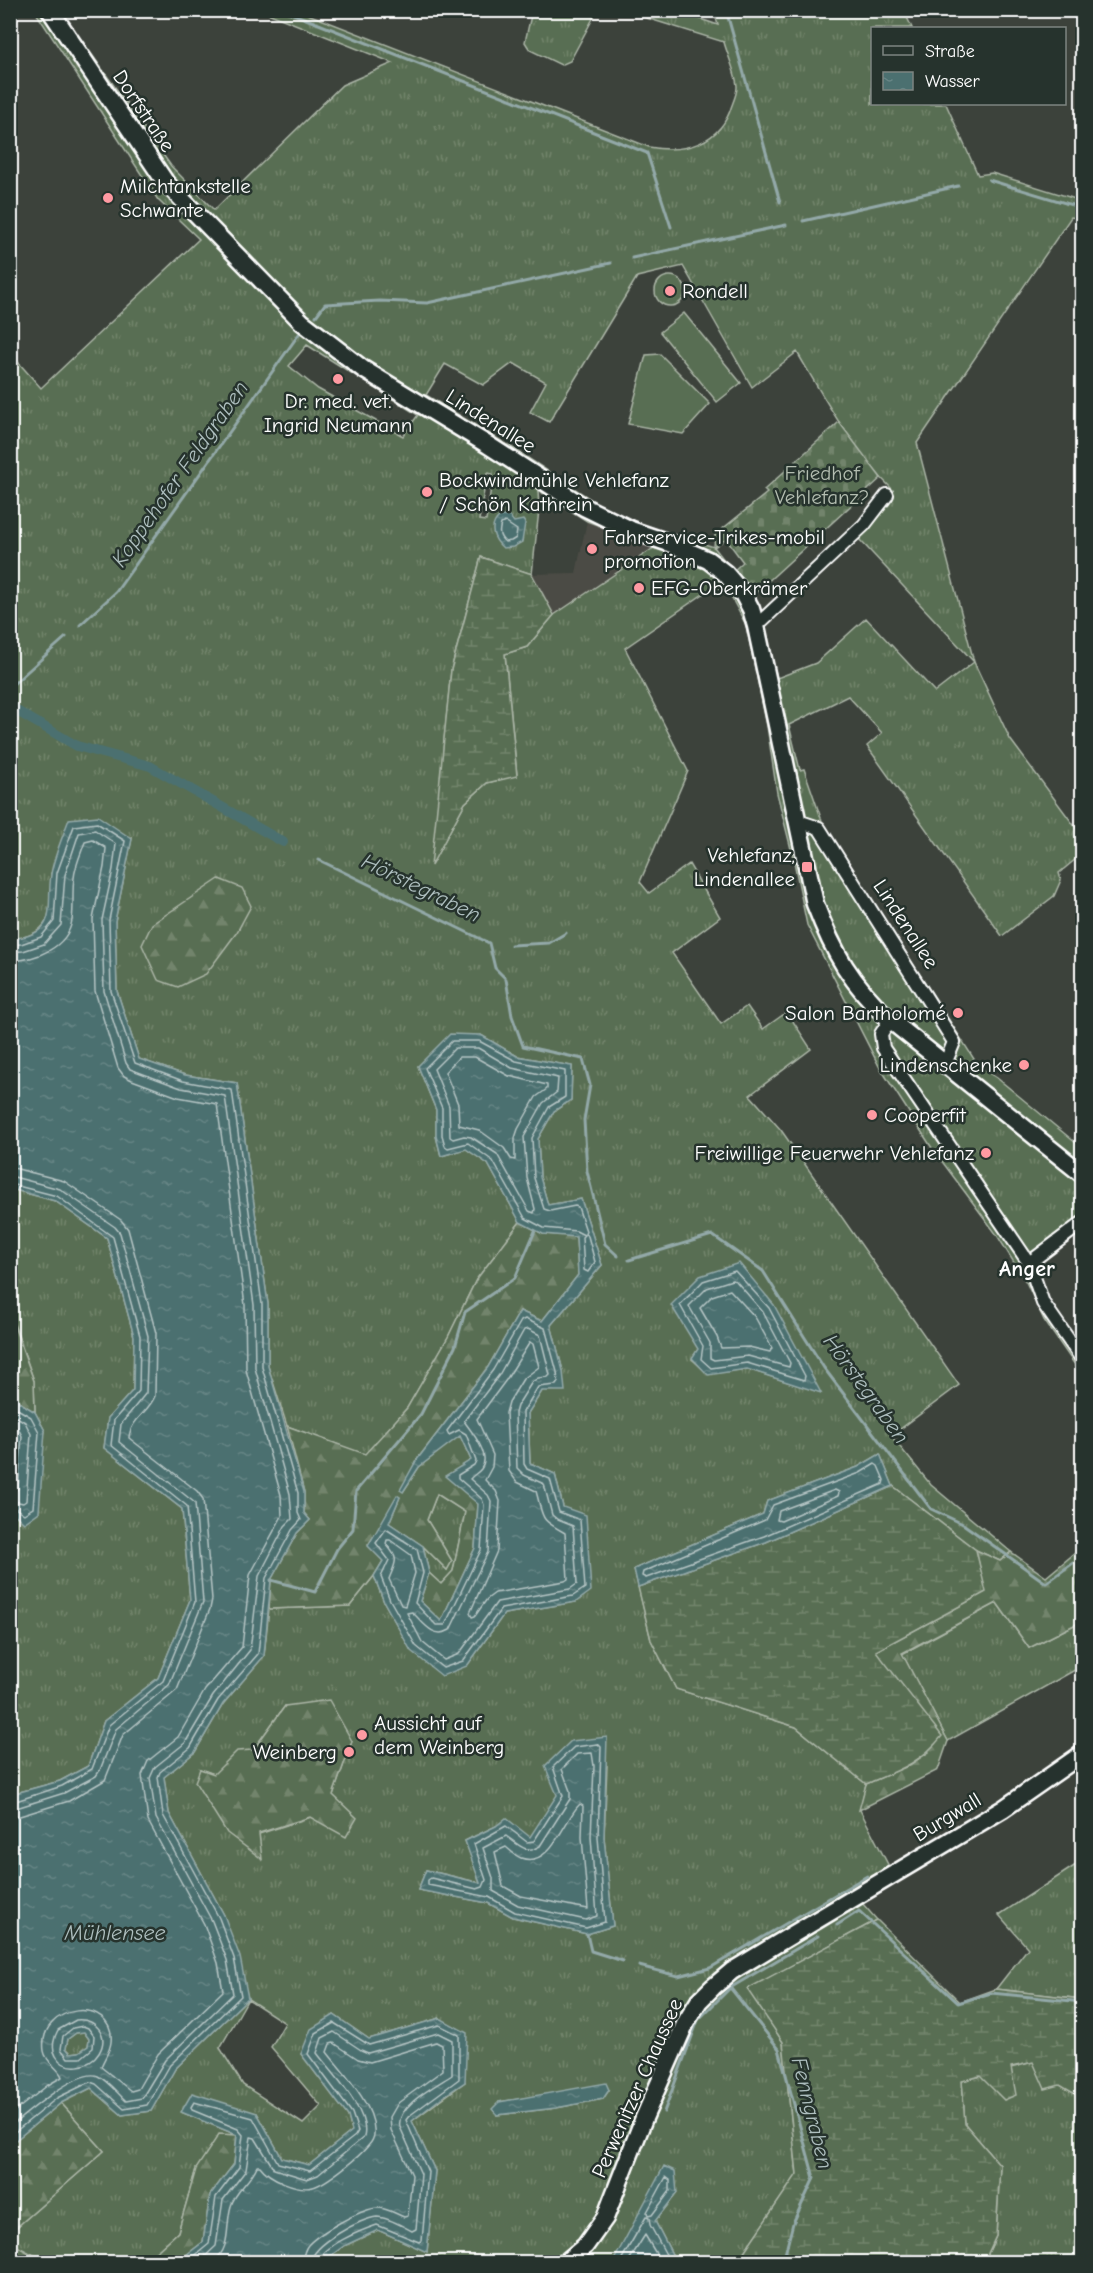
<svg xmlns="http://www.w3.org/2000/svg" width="1093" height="2273" font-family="'Comic Neue',sans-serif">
<defs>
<pattern id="grass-tufts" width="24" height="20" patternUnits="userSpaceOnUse" patternTransform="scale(1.5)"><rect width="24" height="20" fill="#596e52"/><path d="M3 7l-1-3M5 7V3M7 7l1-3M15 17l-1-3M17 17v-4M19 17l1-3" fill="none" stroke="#72846c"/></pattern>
<pattern id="forest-firs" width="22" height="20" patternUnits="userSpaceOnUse" patternTransform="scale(1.5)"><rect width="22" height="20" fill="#596e52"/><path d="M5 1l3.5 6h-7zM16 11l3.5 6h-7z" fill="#72846c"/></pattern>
<pattern id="wetland-marsh" width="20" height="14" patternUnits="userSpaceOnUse" patternTransform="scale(1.5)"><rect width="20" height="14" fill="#596e52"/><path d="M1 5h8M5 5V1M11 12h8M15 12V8" fill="none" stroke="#72846c"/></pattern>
<pattern id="cemetery-stones" width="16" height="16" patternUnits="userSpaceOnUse" patternTransform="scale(1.5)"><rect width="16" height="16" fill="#596e52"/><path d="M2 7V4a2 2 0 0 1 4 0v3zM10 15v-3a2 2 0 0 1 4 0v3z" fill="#72846c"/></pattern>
<pattern id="water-ripples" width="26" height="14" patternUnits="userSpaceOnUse" patternTransform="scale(1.5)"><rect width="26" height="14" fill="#4b7070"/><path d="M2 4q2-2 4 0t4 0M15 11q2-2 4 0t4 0" fill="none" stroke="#668585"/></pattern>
</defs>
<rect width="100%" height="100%" fill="#3c423b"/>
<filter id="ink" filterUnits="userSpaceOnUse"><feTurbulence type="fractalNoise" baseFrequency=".0167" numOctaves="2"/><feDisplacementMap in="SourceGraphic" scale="12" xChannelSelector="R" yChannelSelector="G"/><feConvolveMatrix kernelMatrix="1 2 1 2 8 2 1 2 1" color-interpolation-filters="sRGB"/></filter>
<g filter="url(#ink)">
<path fill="#4c4c45" d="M587 521 656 547 554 615 532 574 576 573Z"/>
<path fill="url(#grass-tufts)" stroke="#acb6a8" stroke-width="1.5" fill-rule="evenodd" d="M260 10 300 11 649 147C685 154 721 143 732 105 734 100 737 93 737 87 737 75 727 54 724 42L624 11H677L718 25 714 11H904L912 28H872V104H946L978 175 992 173 1082 201V219L1071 217 917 443 974 662 1010 739 1082 836V854L1059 873 1061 880 1054 896 1002 936 867 746 882 733 848 696 789 725 800 770 804 769 822 821 979 1067 997 1078 1082 1148V1219L1032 1256 1048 1303 1082 1353V1375L1044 1320 1026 1282 997 1235 932 1148 879 1066 807 925 793 857 777 793 767 726 746 625 731 597 715 586 625 648 688 771 640 882 649 893 689 864 720 917 672 953 721 1024 747 1006 763 1029 787 1012 811 1049 750 1095 781 1130 959 1385 891 1436 931 1485 1011 1552 1000 1561 976 1550 893 1486 880 1454 858 1467 767 1501 763 1514 634 1569 651 1640 676 1689 796 1727 866 1784 860 1810 897 1882 862 1903 877 1920 748 1989 783 2042 797 2175 737 2262H676L655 2221 677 2193 613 2262H322L344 2246 378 2230 427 2252 435 2171 412 2121 465 2082 440 2018 369 2039 334 2015 301 2054 348 2116 352 2131 309 2165 282 2158 257 2113 181 2112 237 2135 196 2169 178 2232 145 2262H47L11 2243V2232L104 2151 61 2103 91 2088 122 2115 151 2111 175 2069 248 1998 224 1915 169 1813 164 1777 195 1752 223 1704 264 1656 269 1609 350 1606 374 1576 384 1602 411 1650 467 1666 504 1614 576 1602 563 1507 555 1474 530 1463 528 1413 542 1391 563 1371 551 1325 602 1265 581 1199 548 1205 540 1177 538 1139 554 1111 571 1100 572 1066 517 1056 481 1035 418 1066 436 1110V1136L441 1156 466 1149 488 1164 520 1222 476 1280 448 1337 407 1408 365 1455 287 1426 268 1366V1304L237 1083 185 1075 139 1059 117 991 115 921 132 838 51 873C50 909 56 935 11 939L10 353 41 388 199 239 158 200 35 11H61L171 166 214 210 342 85 393 63ZM683 266 752 387 797 352C825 400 853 451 893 490L858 538 974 662 935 692 866 618 816 663 777 678 764 626 752 596 714 547 637 524 604 508 511 447 426 395 445 364 483 385 513 363 546 382 530 412 549 422 637 277ZM307 345 418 415 403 436 318 389 289 366ZM487 473 493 474 486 521 479 520ZM538 490 587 521 655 547 554 615 527 647 505 654 517 775 487 783 465 803 432 864 451 670 481 557 532 574 539 510ZM698 1349 820 1392 747 1369 708 1374 692 1359ZM285 1706 352 1741 333 1795 311 1817 259 1834 261 1859 200 1769 214 1774 253 1750ZM607 1766 604 1837 613 1926 587 1934 513 1917 488 1903 418 1890 426 1870 481 1883 465 1841 496 1826 530 1838 558 1795ZM248 1999 285 2023 271 2047 321 2106 303 2124 243 2085 220 2048ZM609 2090 603 2099 556 2108 497 2115 499 2102 551 2094Z
M532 11V10L597 11 570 61 561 65 530 50 525 42Z
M11 1189 55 1201 107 1238 134 1336 133 1390 108 1418 104 1448 182 1509 190 1600 158 1678 104 1721 88 1766 60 1781 16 1793 10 1792 11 1511 24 1522 45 1431 35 1412 34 1381 11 1315Z
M437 1494 465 1512 453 1571 441 1584 429 1573 423 1546 447 1570 452 1561 427 1520Z
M997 1603 1029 1648 1082 1621V1666L948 1741 902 1654Z
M1082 1861V1999L996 1989 1028 1948 999 1915Z
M84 2032 89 2039 88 2046 79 2052 71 2053 66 2048 68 2039 76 2033Z
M1033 2062 1060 2085 1082 2098V2262H984L996 2236 1000 2165 965 2124 962 2081Z"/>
<path fill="url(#forest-firs)" stroke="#acb6a8" stroke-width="1.5" d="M219 879 242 888 251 906 237 932 206 974 178 987 158 980 142 945 152 924Z
M520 1222 543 1234 576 1236 578 1275 542 1321 520 1311 488 1367 416 1461 403 1492 419 1467 460 1435 471 1460 478 1504 475 1548 441 1621 420 1601 429 1573 441 1584 453 1571 465 1512 437 1494 427 1520 452 1561 447 1570 423 1546 389 1523 400 1497 368 1545 383 1561 374 1576 350 1606 269 1609 271 1580 297 1533 310 1520 304 1513V1492L287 1426 365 1454 407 1408 448 1337 476 1280Z
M10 1315 34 1381 35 1412 19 1402 11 1379Z
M1080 1549 1082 1553V1621L1029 1648 997 1603 902 1653 948 1741 938 1770 859 1810 866 1784 908 1766 929 1752 876 1651 985 1592 976 1550 1000 1561 1011 1552 1046 1577Z
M329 1700 352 1741 333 1795 357 1818 346 1837 310 1817 259 1833 262 1859 227 1833 195 1782 200 1769 214 1774 237 1751 253 1750 285 1706Z
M61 2103 104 2151 11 2232V2144Z
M219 2134 237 2135 234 2164 210 2195 203 2242 177 2262H145L178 2232 196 2169Z
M10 2243 47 2262H11Z"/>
<path fill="url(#wetland-marsh)" stroke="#acb6a8" stroke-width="1.5" d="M481 557 532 574 554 615 527 647 505 654 517 776 487 783 465 803 431 866 451 670Z
M893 1486 976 1550 986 1592 876 1651 942 1736C920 1764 897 1771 866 1784L796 1727 676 1689 651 1640 638 1587 766 1542Z
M877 1920 960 2002 996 1989 1082 1999V2098L1060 2085 1045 2089 1033 2062 1011 2067 1016 2095 1004 2100 980 2076 962 2081 965 2124 1000 2165 996 2236 984 2262H737L797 2174 783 2042 747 1989Z"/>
<path fill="url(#cemetery-stones)" stroke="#acb6a8" stroke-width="1.5" d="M839 422 881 478 752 596 733 571 743 562 726 539 714 547 715 535 767 493 764 490Z"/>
<path fill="#596e52" stroke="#acb6a8" stroke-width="1.5" d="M655 291a15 15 0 1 1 30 0a15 15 0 1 1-30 0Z
M684 313 741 383 717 402 660 332Z
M660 354 710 404 683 434 628 424 646 355Z"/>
<path fill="url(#water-ripples)" stroke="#93a9a9" stroke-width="1.5" fill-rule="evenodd" d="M500 516H509L514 522 523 520 525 523 522 542 513 547 503 548C493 539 488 526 500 516Z
M98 816 132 839 115 921 117 991 139 1059 185 1075 237 1083 268 1304V1366L304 1492V1513L310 1520 297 1533 271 1580 264 1656 223 1704 195 1752 164 1777 169 1813 224 1915 240 1957 248 1998 175 2069 151 2111 122 2115 91 2088 61 2103 11 2144V1799L16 1793 60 1781 88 1766 104 1721 158 1678 190 1600 182 1509 104 1448 108 1418 133 1390 134 1336 107 1238 55 1201 11 1189V939C60 934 46 909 51 874 54 856 63 836 69 819ZM84 2032 89 2039 88 2046 79 2052 70 2053 66 2048 68 2039 76 2033Z
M450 1034 481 1035 517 1056 572 1066 571 1100 554 1111 538 1139 540 1177 548 1205 581 1199 602 1265 551 1325 563 1371 565 1391H542L528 1413 530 1463 555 1474 563 1507 586 1515 591 1591 576 1602 504 1614 467 1666 442 1676 411 1651 384 1602 374 1576 383 1561 368 1546 397 1495 400 1497 389 1523 423 1546 429 1573 420 1601 441 1621 475 1548 478 1504 445 1476 471 1460 460 1436 419 1467 403 1492 400 1490 416 1461 488 1367 520 1311 542 1321 578 1275 576 1237 543 1234 520 1222 488 1164 466 1149 441 1156 436 1136V1110L418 1066Z
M739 1263 774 1305 821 1393 747 1369 708 1375 692 1358 698 1349 671 1305 700 1276Z
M10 1379 19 1402 35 1412 45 1431 39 1512 24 1523 11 1511Z
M880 1454 893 1486 766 1542 638 1587 634 1569 763 1514 767 1501 858 1467Z
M607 1737 604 1837 613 1926 587 1934 513 1917 488 1903 418 1890 426 1870 480 1883 465 1841 496 1826 506 1818 530 1837 557 1795 545 1766 571 1741Z
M334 2015 369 2039 440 2018 467 2033 465 2082 441 2098 412 2121 435 2171 427 2252 378 2230 344 2246 322 2262H177L203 2242 210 2195 234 2164 237 2135 181 2112 192 2093 257 2113 282 2158 309 2165 352 2131 348 2116 301 2054 311 2029Z
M606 2083 609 2090 603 2099 556 2108 497 2115 492 2109 499 2102Z
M664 2166 675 2171 677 2193 655 2221 676 2262H613Z"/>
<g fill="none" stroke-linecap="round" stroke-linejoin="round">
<path stroke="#b7c6c6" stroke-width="1.5" d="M505 522 517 530 516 538 511 541 505 542C498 536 499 531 501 524Z
M10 945 21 944 41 937 54 921 57 873 74 826 97 823 125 841 109 920 111 991 135 1063 183 1081 232 1090 262 1304V1367L298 1493V1513L301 1520 292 1530 266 1578 258 1654 218 1700 190 1748 160 1772 158 1777 163 1815 219 1918 234 1958 241 1996 170 2065 147 2105 124 2109 96 2084 90 2082 57 2098 10 2136
M10 952 23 951 44 944 61 925 65 875 79 833 95 830 116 844 113 869 102 920 104 991 126 1063 130 1069 181 1088 225 1096 254 1305 255 1368 290 1494 292 1519 285 1526 259 1576 250 1650 213 1696 185 1743 155 1767 150 1778 156 1818 212 1921 227 1960 233 1994 165 2060 142 2098 126 2101C117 2093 108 2081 98 2076 79 2067 25 2115 10 2127
M10 961C35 960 68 948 72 920 74 906 72 891 74 878 75 866 81 853 85 842L93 840 106 848 104 867 93 919 95 991 118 1068 124 1076 132 1080 178 1097 217 1104 245 1305 246 1370 281 1495 282 1516 250 1575 242 1647 205 1690 178 1737 148 1761 142 1775 148 1821 204 1924 218 1963 223 1991 158 2054 138 2089 131 2091 101 2067C104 2058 110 2052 111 2042 116 1995 37 2003 44 2051 46 2063 59 2068 62 2077L48 2085 10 2115
M452 1041H479L516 1061 565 1071V1097L549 1107 532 1138 534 1178 544 1209 550 1211 575 1206 578 1207 586 1231 585 1234 588 1236 595 1262 588 1272 584 1270 582 1237 584 1235 576 1231 544 1228 525 1218 493 1161 468 1143 448 1148 445 1146 442 1135V1108L425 1068Z
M455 1048H478L512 1068 558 1078 557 1092 543 1103 524 1137 527 1178 535 1209 534 1213 529 1211 497 1154 471 1137 464 1136 453 1139 450 1137 449 1106 434 1069Z
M459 1057H475L509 1076 547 1085V1089L536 1097 518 1129 515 1138V1160L511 1159 504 1148 479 1130 459 1125 458 1104 445 1072Z
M10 1167 64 1181 121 1220 128 1229 156 1333 155 1396C149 1412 130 1420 129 1438L197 1491 203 1499 212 1599 210 1609 177 1690 123 1735 105 1780 69 1801 10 1819
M10 1176 60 1189 115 1227 120 1233 148 1336 146 1393 121 1424 119 1442 195 1503 203 1602 169 1685 116 1729 100 1770 96 1776 64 1793 10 1810
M10 1184 57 1196 113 1237 140 1336 139 1391 114 1420 111 1445 187 1506 195 1602 163 1681 109 1725 92 1769 62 1786 10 1803
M735 1271 769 1308 805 1376 804 1380 747 1363 711 1368 701 1359 703 1346 680 1305 703 1281Z
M732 1280 736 1281 763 1312 790 1363 789 1367 748 1356 714 1360 710 1358V1343L689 1306 707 1288Z
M730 1290 755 1317 772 1348 770 1352 749 1347 721 1348 717 1337 700 1308 712 1296Z
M525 1319 545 1328 557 1372 558 1382 556 1385 538 1387 523 1412 524 1464 527 1469 550 1479 559 1512 580 1520 585 1588 573 1596 501 1609 463 1661 443 1668 416 1646 390 1600 381 1577 389 1560 376 1543 386 1529 417 1549 423 1573 415 1603 436 1625H445L481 1550 484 1505 482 1499 458 1478V1475L474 1465 476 1461 466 1434 459 1430 449 1435 447 1431 493 1370 521 1321Z
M528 1329 540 1335 550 1375 548 1377 538 1378 532 1382 517 1406 515 1413 517 1468 524 1475 544 1484 552 1515 558 1520 573 1526 577 1584 570 1589 497 1602 459 1654 444 1660 422 1642 407 1613 412 1612C423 1622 433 1640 450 1630L488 1552 491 1501 488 1495 470 1479C473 1475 478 1473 481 1469 492 1455 471 1431 464 1421L499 1375 524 1330Z
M530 1342 533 1344 539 1367 523 1379 509 1402 506 1413 509 1471 517 1482 536 1491C544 1519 538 1518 565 1533L568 1579 565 1581 495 1593 487 1599 475 1616 472 1617 470 1613 497 1551 500 1501 496 1491 485 1480 492 1467 493 1455 477 1419 506 1380Z
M10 1397 14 1407 31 1417 39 1432 33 1508 24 1514 15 1508 10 1507
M10 1413 25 1422 31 1434 26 1501 23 1503 10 1500
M10 1424 18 1428 22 1436 18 1488 16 1491H10
M875 1464 878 1466 884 1480 883 1484 764 1536 646 1578 642 1576 643 1572 765 1520 773 1505 860 1473Z
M835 1490 839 1492 838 1496 781 1521 777 1520 779 1511Z
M387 1540H390L411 1555 415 1573 405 1606 401 1605 389 1579C396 1561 400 1560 386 1544Z
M598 1744 601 1747 598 1837 605 1922 586 1928 515 1912 489 1897 428 1885V1880L431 1878 477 1889 483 1887 486 1880 474 1844 506 1826 527 1842 534 1841 563 1796 553 1767 574 1747Z
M592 1753 594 1766 591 1837 597 1916 586 1920 518 1905 493 1891V1878L483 1848 506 1836C518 1844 526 1855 540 1846L570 1799V1791L562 1769 577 1754Z
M580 1804 583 1806 582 1837 588 1909 521 1896 503 1886 495 1852 506 1847C511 1851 515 1856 521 1858 551 1869 564 1819 580 1804Z
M76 2020C95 2018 110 2034 99 2053 90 2068 65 2072 56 2056 51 2048 54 2037 58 2030Z
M83 2026 88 2028 94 2036 93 2048 81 2058H68L61 2049 63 2036 73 2028Z
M666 2177 670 2180V2191L652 2215 648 2216 647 2212Z
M187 2262 209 2244 216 2197 239 2167 243 2135 238 2129 192 2110 191 2107 194 2102 253 2118 278 2163 310 2171 355 2136 358 2131 352 2113 308 2054 316 2033 334 2023 369 2045 439 2025 459 2035V2079L409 2116 406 2120 428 2172 422 2241 419 2242 377 2225C362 2230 321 2246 319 2262
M199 2262 216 2246 223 2200 246 2170 251 2137 255 2138 274 2169 307 2179 318 2175 364 2137C371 2112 331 2072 317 2053L322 2038 334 2032 361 2050 368 2053 438 2033 452 2040V2075C437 2085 395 2106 400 2127L421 2174 416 2229 412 2231C402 2226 388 2217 377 2217 361 2218 312 2245 311 2262
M213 2262C232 2248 225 2226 231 2206 235 2191 251 2181 257 2166H260C269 2179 298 2191 313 2187 326 2184 360 2156 368 2146 372 2142 375 2136 374 2129 373 2103 343 2073 327 2052L330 2044 334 2043 358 2059 370 2062 436 2042 442 2045 443 2070 398 2103 390 2117 391 2130 412 2175 408 2216 404 2217C396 2214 387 2208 378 2208 362 2208 319 2233 308 2245 304 2250 303 2256 302 2262
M620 2262 646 2217 649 2218 650 2225 670 2262
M628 2262 645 2235 661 2262"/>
<path stroke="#93a9a9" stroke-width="3" d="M283 10 647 153 671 227
M726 10 780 202
M989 180 1082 208
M803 221 958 186
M632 258 786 225
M316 316 325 304 380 301 427 303 611 263
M80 625 116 592 299 334
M10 687 66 637
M319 860 489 943 495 968 506 979 512 1016 523 1046 583 1059 590 1085 584 1120 587 1171 605 1244 618 1256
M511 945 549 943 566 933
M629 1260 712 1235 763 1271 824 1368 931 1509 963 1524 1046 1583 1073 1563
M271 1580 315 1592 337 1549 353 1529 356 1491 421 1414 455 1347 465 1312 515 1278 535 1231
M837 1925 859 1911 958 2003 991 1993 1082 2002
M587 1934 591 1951 623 1961
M639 1966 678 1976 710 1968 867 1876
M728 1985 779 2049 814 2178 793 2223 783 2262
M664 2112 698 2020 730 1988 818 1936"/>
<path stroke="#4b7070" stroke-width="10" d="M10 707 77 746 150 766 283 842"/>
<defs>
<path id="street" d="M756 626 864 525 887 495
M798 821 819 828 954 1042 945 1064
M890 1020 881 1034 883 1048 1029 1263 1043 1303 1082 1359
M1029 1263 1082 1223"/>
<path id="secondary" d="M50 10 166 183 302 322 363 369 488 445 584 507 631 530 669 543 708 560 725 573 743 594 751 609 756 626 815 904C834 954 851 983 890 1020L1082 1174
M566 2262 585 2246 605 2218 644 2118 686 2022 699 2001 713 1987 732 1971 775 1945 1003 1809 1082 1754"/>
</defs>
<use href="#street" stroke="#fff" stroke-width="16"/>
<use href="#secondary" stroke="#fff" stroke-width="21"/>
<use href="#street" stroke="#26332d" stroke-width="12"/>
<use href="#secondary" stroke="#26332d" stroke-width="16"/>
</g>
</g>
<g fill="#ff9aa2" stroke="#26332d" stroke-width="2">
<circle cx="108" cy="198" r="6"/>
<circle cx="670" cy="291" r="6"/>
<circle cx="338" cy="379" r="6"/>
<circle cx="427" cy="492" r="6"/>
<circle cx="592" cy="549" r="6"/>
<circle cx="639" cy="588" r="6"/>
<rect x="801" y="861" width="12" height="12" rx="3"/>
<circle cx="958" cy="1013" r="6"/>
<circle cx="1024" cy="1065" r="6"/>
<circle cx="872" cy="1115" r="6"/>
<circle cx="986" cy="1153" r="6"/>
<circle cx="362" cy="1735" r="6"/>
<circle cx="349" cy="1752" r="6"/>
</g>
<g text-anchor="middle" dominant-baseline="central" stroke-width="5" stroke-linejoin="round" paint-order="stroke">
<g font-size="21" fill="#fff" stroke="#26332d">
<text transform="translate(144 111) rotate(56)">Dorfstraße</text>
<text transform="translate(491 421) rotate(32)">Lindenallee</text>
<text transform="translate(906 924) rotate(57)">Lindenallee</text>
<text transform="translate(947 1817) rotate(-31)">Burgwall</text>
<text transform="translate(637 2088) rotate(-66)">Perwenitzer Chaussee</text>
</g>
<g font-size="21" fill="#fff" stroke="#26332d" text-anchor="start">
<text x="120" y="186">Milchtankstelle<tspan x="120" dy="24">Schwante</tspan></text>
<text x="682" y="291">Rondell</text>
<text x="338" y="401" text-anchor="middle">Dr. med. vet.<tspan x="338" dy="24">Ingrid Neumann</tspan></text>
<text x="439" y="480">Bockwindmühle Vehlefanz<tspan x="439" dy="24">/ Schön Kathrein</tspan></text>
<text x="604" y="537">Fahrservice-Trikes-mobil<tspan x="604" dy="24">promotion</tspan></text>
<text x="651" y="588">EFG-Oberkrämer</text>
<text x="795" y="855" text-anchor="end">Vehlefanz,<tspan x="795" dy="24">Lindenallee</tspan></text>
<text x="946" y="1013" text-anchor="end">Salon Bartholomé</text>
<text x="1012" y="1065" text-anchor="end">Lindenschenke</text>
<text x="884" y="1115">Cooperfit</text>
<text x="974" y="1153" text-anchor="end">Freiwillige Feuerwehr Vehlefanz</text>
<text x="374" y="1723">Aussicht auf<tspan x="374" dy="24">dem Weinberg</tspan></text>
<text x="337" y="1752" text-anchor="end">Weinberg</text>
</g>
<g font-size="21" fill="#b4beb1" stroke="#26332d">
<text x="822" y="473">Friedhof<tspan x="822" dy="24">Vehlefanz?</tspan></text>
</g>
<g font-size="22" font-style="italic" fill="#aebfbf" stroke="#26332d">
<text transform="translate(180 474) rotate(-55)">Koppehofer Feldgraben</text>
<text transform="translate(421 888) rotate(26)">Hörstegraben</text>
<text transform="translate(866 1389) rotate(54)">Hörstegraben</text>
<text x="115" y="1933">Mühlensee</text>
<text transform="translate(812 2113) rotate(76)">Fenngraben</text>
</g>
<g font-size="22" font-weight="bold" fill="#fff" stroke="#26332d">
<text x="1027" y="1269">Anger</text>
</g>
</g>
<rect width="1093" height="2273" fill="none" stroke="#26332d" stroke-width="36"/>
<rect x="18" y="18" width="1057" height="2237" fill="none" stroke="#fff" stroke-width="2" filter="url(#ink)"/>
<rect x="871" y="27" width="195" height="78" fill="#26332d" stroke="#7d8581" stroke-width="1.5"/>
<rect x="883" y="46" width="30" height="9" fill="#26332d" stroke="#7d8581" stroke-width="1.5"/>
<text x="925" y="57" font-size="18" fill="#ffffff">Straße</text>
<rect x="883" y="72" width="30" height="18" fill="url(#water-ripples)" stroke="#7d8581" stroke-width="1.5"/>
<text x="925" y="87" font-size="18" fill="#ffffff">Wasser</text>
</svg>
